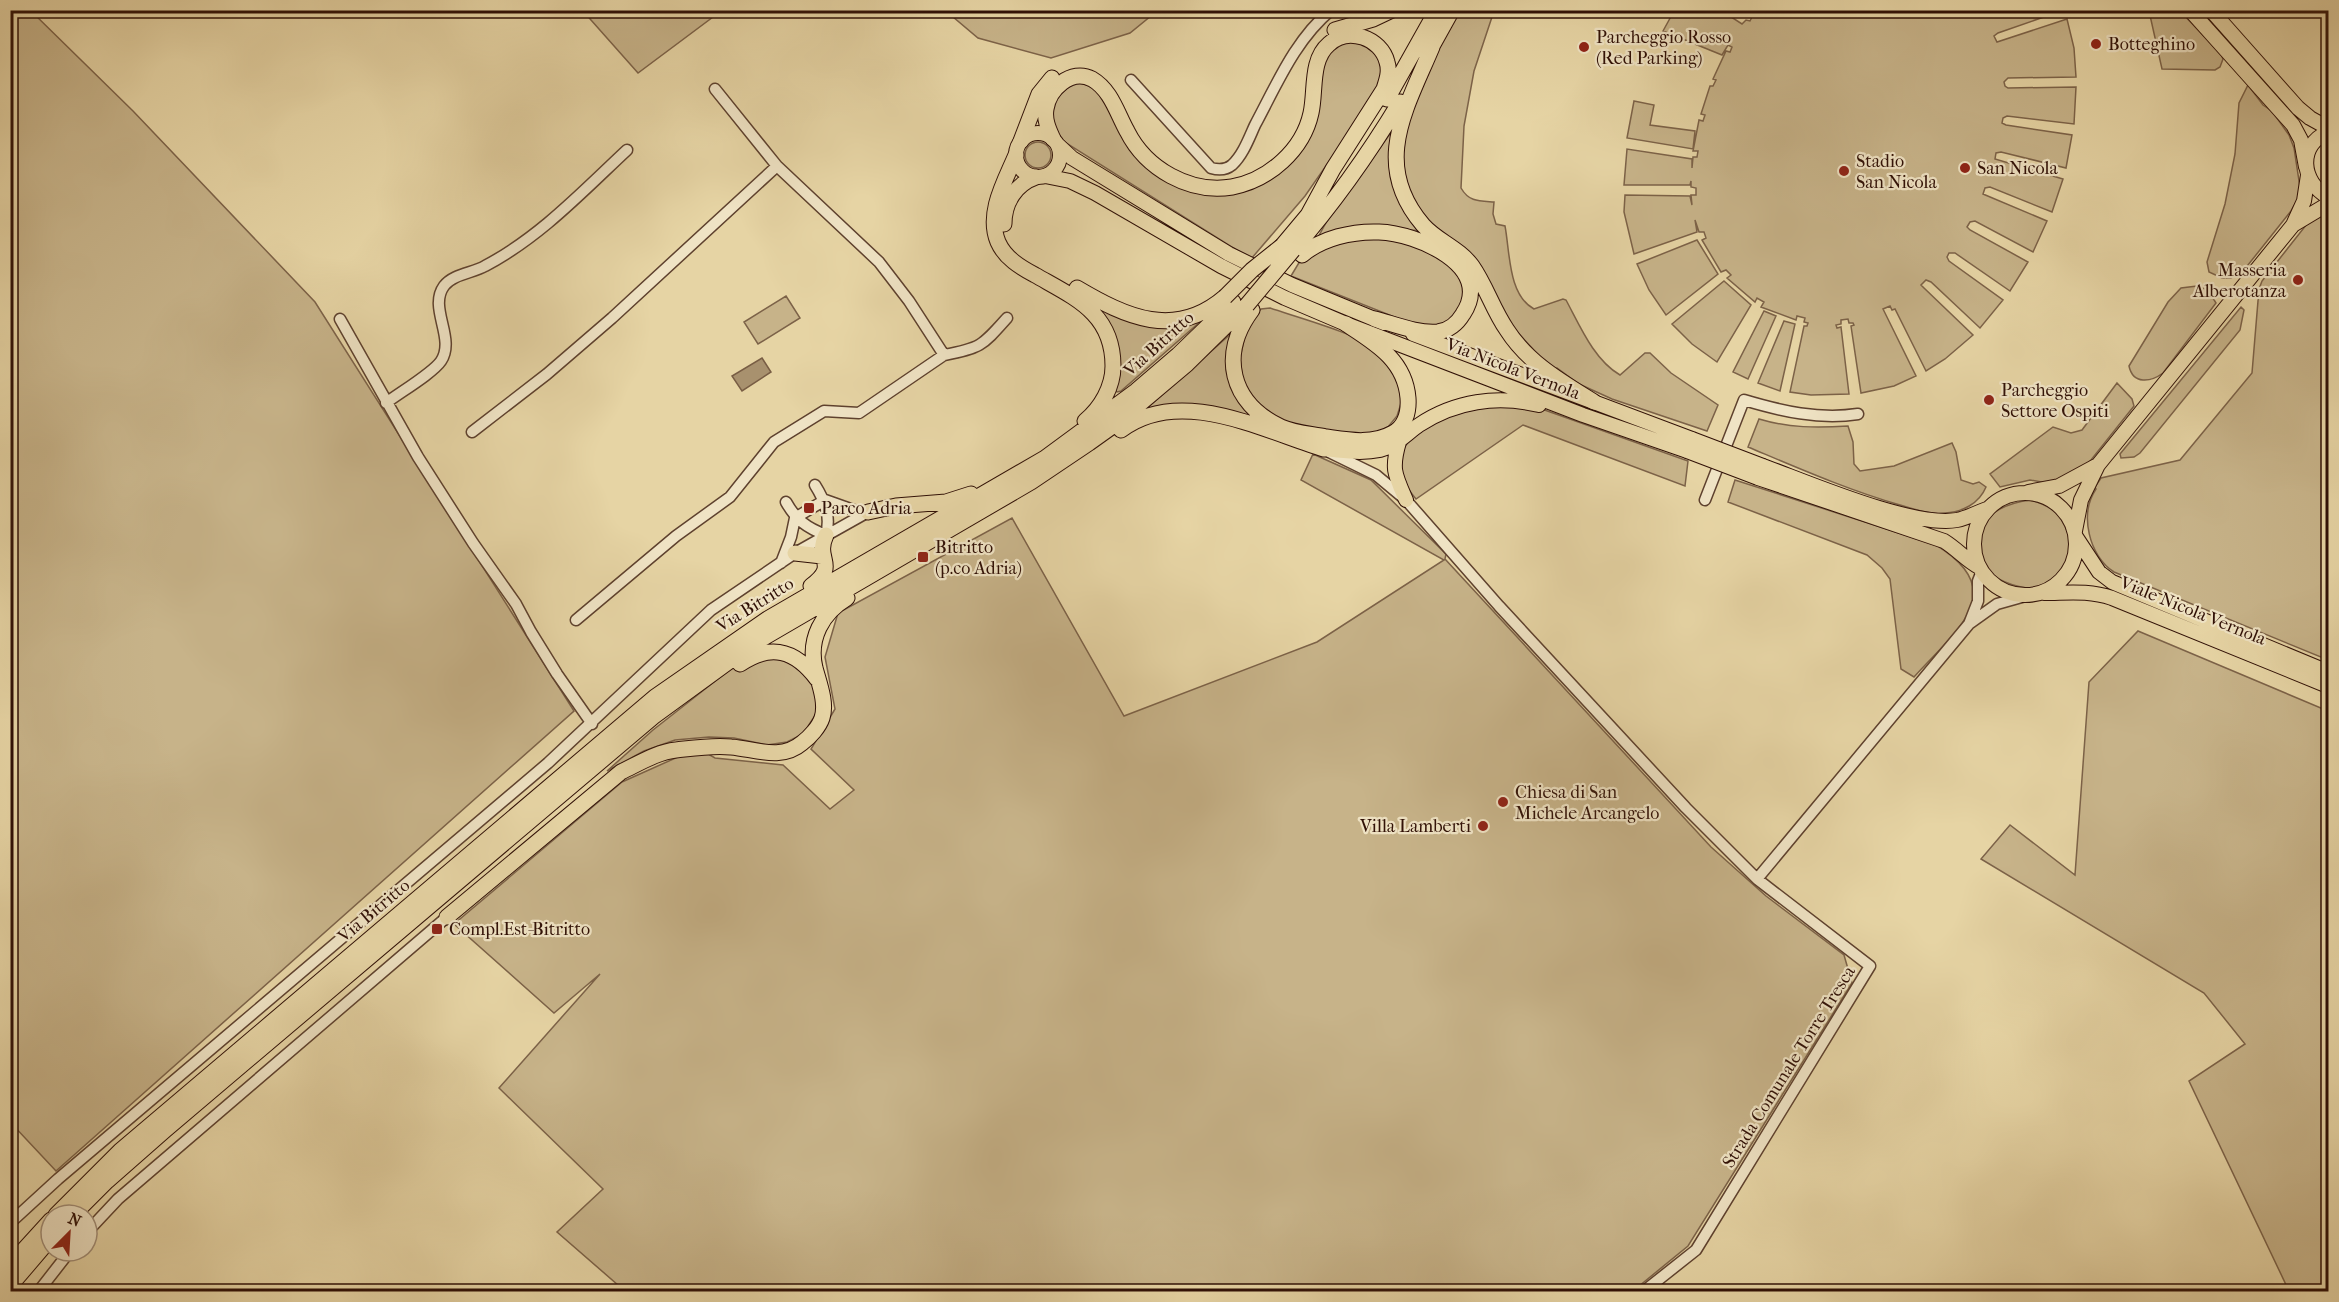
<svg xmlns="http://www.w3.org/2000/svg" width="2339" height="1302" font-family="'IM FELL French Canon',serif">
<rect width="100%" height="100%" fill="#e6d4a4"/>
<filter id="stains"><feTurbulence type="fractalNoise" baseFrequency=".00333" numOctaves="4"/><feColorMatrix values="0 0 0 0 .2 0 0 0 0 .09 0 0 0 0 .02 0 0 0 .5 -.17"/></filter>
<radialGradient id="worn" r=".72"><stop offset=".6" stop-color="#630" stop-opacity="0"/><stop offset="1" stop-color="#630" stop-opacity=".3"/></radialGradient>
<path fill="#c7b389" stroke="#7c6248" stroke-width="1.5" d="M30 10 133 111 315 302 574 711 56 1171 11 1123 10 11Z
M583 11H721L638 73Z
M946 11H1157L1130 33 1051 58 978 38Z
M1457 11H1494L1474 71 1464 126 1461 188C1469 202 1479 201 1494 202L1493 214 1496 224 1505 226C1510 252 1508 295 1534 309L1563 299 1566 300C1580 326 1594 360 1620 375L1645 353H1650L1671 373 1718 405 1707 431 1612 399 1579 384 1557 368 1551 369 1509 323 1422 217 1395 161 1399 128Z
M1753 11H2061L1998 33 1994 36 1997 42 2067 19 2074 48 2076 77 2008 78 2004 82 2005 86 2008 88 2076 87 2074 124 2007 116 2003 118 2002 123 2006 125 2072 135 2066 168 2001 152 1996 153 1995 159 2063 179 2052 212 1990 187 1985 188 1983 194 2047 221 2033 252 1975 221 1970 222 1967 227 1970 230 2028 262 2010 291 1955 253H1949L1947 257 1949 261 2003 300 1980 328 1931 282 1926 280 1921 285 1924 288 1973 335 1945 359 1926 371 1895 309 1892 310 1890 306 1883 309 1916 376 1894 386 1861 393 1851 326 1854 325 1853 323H1849L1848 319 1841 320V324L1836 325 1837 328 1841 327 1849 394 1811 395 1790 392 1804 326H1807L1808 323 1804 322 1805 318 1797 316 1796 320 1761 307 1764 302 1757 298 1755 302 1727 278 1731 275 1726 270 1721 272 1702 240 1706 238 1704 232H1699L1695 220 1697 232 1634 254 1624 212 1625 195 1690 196 1692 205 1691 195H1696V188L1691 187V181L1690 185H1624L1627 149 1692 159V168L1693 157H1697L1698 151H1693L1699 120 1703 121 1705 115 1701 114 1710 86H1713L1716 80 1713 79 1726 51 1730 52 1732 47 1728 45 1722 55 1663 31 1674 11H1722L1742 24 1746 20 1750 21 1752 17 1750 15Z
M2149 11H2180L2221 54 2223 59 2220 67 2215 70 2162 69Z
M1339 41 1370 44 1386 69 1374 97 1305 196 1251 259 1066 143C1039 119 1052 98 1077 81L1100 91 1135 152 1213 191 1292 158 1323 59Z
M2248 85 2263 105 2272 111 2289 135 2294 148 2301 194 2291 211 2244 270 2231 278H2222L2209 272 2207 262 2225 204 2235 154 2239 103Z
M1634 101 1654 105 1650 125 1695 131 1693 149 1627 138Z
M1392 131 1421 231 1403 229 1317 239 1327 221Z
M1025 155a13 13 0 1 1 26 0a13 13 0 1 1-26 0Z
M2328 208V660L2114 572C2089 556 2079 514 2096 489L2095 487 2101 478 2180 460 2252 373 2259 289 2262 281 2314 215Z
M1394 236 1461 267 1466 299C1449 324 1443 329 1412 324L1291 276 1306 251 1338 241Z
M1697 240 1718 274 1666 315 1649 290 1637 264Z
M1724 281 1751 305 1717 362 1692 344 1672 324Z
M2197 286 2208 290 2216 303 2163 373C2151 382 2133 385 2129 366L2168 302 2181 288Z
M786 296 800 318 758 344 744 322Z
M1080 296 1108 311 1204 315 1201 321 1121 391 1117 392 1113 388 1117 371Z
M2241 307 2244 310 2240 330 2140 453 2134 457 2121 458 2120 454Z
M1270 308C1296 317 1360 334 1377 351 1389 362 1396 379 1404 394L1397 416 1388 427 1378 432 1345 436 1288 423 1269 415 1244 391 1240 358 1247 327 1261 309Z
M1764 311 1776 316 1748 379 1733 372Z
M1784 321 1795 324 1780 391 1758 383Z
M1234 331 1229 351 1253 415 1252 418 1145 410Z
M2117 383 2132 399 2134 406 2091 460 2077 474 2047 483 2030 480 2000 487 1990 474 2053 427 2071 433 2082 430Z
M1476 405 1539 408 1688 461 1685 486 1523 425 1416 499C1394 473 1392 453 1420 431 1426 427 1433 420 1439 417 1450 411 1464 409 1476 405Z
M1759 419C1789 428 1817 428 1848 426L1853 442 1854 464 1860 471 1894 466 1952 443 1956 452 1961 480 1973 484 1979 482 1986 487C1979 504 1962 512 1945 513 1930 515 1914 509 1900 505 1848 490 1798 468 1748 447Z
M1313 454 1371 480 1446 554 1445 559 1711 847 1766 896 1844 955 1852 983 1688 1246 1633 1291 626 1292 557 1232 603 1189 499 1088 600 974 554 1013 454 924 622 782 680 756 703 751 715 758 783 765 830 809 854 790 811 749 835 709 825 657 838 613 1012 518 1124 716 1317 642 1444 560 1301 480Z
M1735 480 1936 545C2013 592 1954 632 1914 677L1901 669 1890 579 1882 568 1867 555 1728 502Z
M2030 500C2037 502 2045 505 2051 509 2075 527 2078 568 2050 584 2036 591 2019 588 2005 582 1996 578 1985 572 1982 561 1972 522 1994 505 2030 500Z
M2138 631 2328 711V1291H2289L2189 1081 2245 1044 2204 993 1981 859 2010 825 2075 875 2089 682Z
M777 651 819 681 816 714 803 734 787 742 767 745 734 738 709 737 675 740 644 751 607 771 653 730 728 671 752 656Z"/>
<path fill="#a8916e" stroke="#785d44" stroke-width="1.5" d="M762 358 771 372 742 391 732 376Z"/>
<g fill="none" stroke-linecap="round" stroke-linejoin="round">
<defs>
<path id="minor" d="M1131 80 1211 168C1218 170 1226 170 1232 165 1243 155 1249 138 1255 125 1277 84 1295 40 1331 10
M715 89 777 166
M340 319 418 457 473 543 516 604 531 632 557 674 592 724
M386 403C399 393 433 373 441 361 456 338 428 308 444 286 453 274 473 273 485 266 540 237 582 192 627 150
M472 432 547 374 612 318 777 166 879 262 909 301 944 355C981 348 982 346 1007 318
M1329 452 1376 475 1406 500 1499 606 1686 808 1757 879 1870 966 1696 1250 1643 1292
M815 485C825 501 831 516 826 535
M825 500 856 511 868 512
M1705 500 1744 400C1781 411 1819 420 1858 414
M786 502C796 520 807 528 826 535
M795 518 825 500
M781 563 791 537 795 518
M576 620 676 536 730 497 774 442 824 411 859 413 944 355
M1969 624 1997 604 2029 595
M1757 879 1969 624 1978 601V581L1982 571
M10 1223 58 1179 548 763 711 610 795 553 868 512
M87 1232 118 1199 447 917
M38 1292 70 1251"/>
<path id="major" d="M2190 10 2293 125 2301 140 2306 167
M2211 10 2298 108 2310 118 2328 128
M2328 132C2297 146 2301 182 2328 197
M1016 155a22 22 0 1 1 44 0a22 22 0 1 1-44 0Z
M1058 145 1072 158 1229 254 1292 285 1384 323
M1045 176 1070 181 1095 193 1221 266 1285 298 1346 324 1583 415 1687 451
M2293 225 2328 204
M1413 334 1692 439
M1399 442C1391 469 1395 475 1406 500
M1324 449C1342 451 1362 454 1380 450 1396 446 1406 434 1419 425 1455 401 1497 395 1539 405
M1763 466C1807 482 1913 528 1957 520 1967 518 1978 512 1987 509
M1758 478 1944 541C1957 549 1966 560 1979 567
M2028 492 2059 486 2096 466
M1974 544a51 51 0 1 1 102 0a51 51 0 1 1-102 0Z
M2075 531 2081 500 2098 465 2293 225 2304 201 2308 175
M2076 537 2099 572 2112 582 2328 672
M2044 593C2068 593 2088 590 2112 598L2328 686"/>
<path id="highway" d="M1335 30 1373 19 1392 10
M1432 47C1406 109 1371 164 1423 225 1437 241 1459 248 1472 266 1486 286 1493 310 1507 330 1528 363 1562 382 1594 402
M1427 55 1452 10
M1387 99 1437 10
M1053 139C1049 130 1044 120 1046 109 1049 89 1071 68 1092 79 1111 90 1117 113 1127 131 1146 169 1190 194 1232 187 1269 180 1303 150 1311 113 1316 91 1310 60 1329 44 1348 26 1381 38 1387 62 1390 71 1387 80 1384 89L1333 169 1308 215
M1021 141 1039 94 1052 78
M1016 155C1005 181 986 213 998 242 1005 258 1020 267 1035 275 1075 298 1113 313 1113 366 1113 387 1101 408 1085 421
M1004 224C1004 202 1016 184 1036 177
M1282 246 1313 209
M1293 250C1334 203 1368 155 1400 102
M1302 255C1322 238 1352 231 1379 232 1416 233 1495 266 1463 314 1457 324 1450 330 1438 332 1418 334 1394 324 1375 319
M1077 288C1126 317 1175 340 1225 297
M1252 310C1219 354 1230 403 1281 427 1294 433 1311 434 1326 437 1347 440 1372 445 1393 433 1405 426 1409 412 1408 398 1405 360 1375 343 1346 324
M1121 430C1180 385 1264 431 1324 449
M868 512 896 506 946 502 971 494
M795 553 822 556
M811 586C840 564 814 561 826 535
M740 664C771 643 795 650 817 679
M447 917 621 772C638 764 657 752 676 750 694 748 713 745 731 747 755 749 781 761 802 743 810 737 819 727 822 718 827 703 819 683 815 668 808 639 822 613 847 598
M56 1215 120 1151 655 697 769 618 1045 458 1136 391 1178 355 1233 302
M73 1215 107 1181 165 1130 653 717 753 644 1031 482 1089 443 1117 423 1187 364 1247 305
M10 1265 51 1220
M10 1286 51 1238"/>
</defs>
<use href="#minor" stroke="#5e412e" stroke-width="13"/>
<use href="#major" stroke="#301006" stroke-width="16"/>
<use href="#highway" stroke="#301006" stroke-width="17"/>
<use href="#minor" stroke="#efe3c4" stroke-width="10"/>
<use href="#major" stroke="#e6d4a4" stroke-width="14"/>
<use href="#highway" stroke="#e6d4a4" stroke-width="15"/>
<defs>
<path id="major-bridge" d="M1692 439 1763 466
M1687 451 1758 478"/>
<path id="highway-bridge" d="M1225 297 1252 270 1282 246
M1247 305 1293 250"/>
</defs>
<use href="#major-bridge" stroke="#301006" stroke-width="16" stroke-linecap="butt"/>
<use href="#highway-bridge" stroke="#301006" stroke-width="17" stroke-linecap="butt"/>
<use href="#major-bridge" stroke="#e6d4a4" stroke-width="14"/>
<use href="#highway-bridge" stroke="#e6d4a4" stroke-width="15"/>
</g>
<g fill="#8f2418" stroke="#efe3c4" stroke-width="2">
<circle cx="2096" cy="44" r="6"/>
<circle cx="1584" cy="47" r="6"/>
<circle cx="1965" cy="168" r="6"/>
<circle cx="1844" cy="171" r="6"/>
<circle cx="2298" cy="280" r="6"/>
<circle cx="1989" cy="400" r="6"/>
<rect x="803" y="502" width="12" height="12" rx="3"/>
<rect x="917" y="551" width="12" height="12" rx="3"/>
<circle cx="1503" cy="802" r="6"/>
<circle cx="1483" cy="826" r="6"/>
<rect x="431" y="923" width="12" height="12" rx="3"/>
</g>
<g text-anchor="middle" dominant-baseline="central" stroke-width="4.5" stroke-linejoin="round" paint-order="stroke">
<g font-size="18" fill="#301006" stroke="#efe3c4" text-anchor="start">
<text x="1596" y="37">Parcheggio Rosso<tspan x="1596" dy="21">(Red Parking)</tspan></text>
<text x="2108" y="44">Botteghino</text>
<text x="1856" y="161">Stadio<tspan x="1856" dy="21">San Nicola</tspan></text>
<text x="1977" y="168">San Nicola</text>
<text x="2286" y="270" text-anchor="end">Masseria<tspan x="2286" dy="21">Alberotanza</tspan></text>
<text x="2001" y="390">Parcheggio<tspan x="2001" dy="21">Settore Ospiti</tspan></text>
<text x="821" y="508">Parco Adria</text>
<text x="935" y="547">Bitritto<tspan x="935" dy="21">(p.co Adria)</tspan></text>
<text x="1515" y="792">Chiesa di San<tspan x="1515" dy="21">Michele Arcangelo</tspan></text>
<text x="1471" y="826" text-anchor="end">Villa Lamberti</text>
<text x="449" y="929">Compl.Est-Bitritto</text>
</g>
<g font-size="18" fill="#301006" stroke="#efe3c4">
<text transform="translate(1159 344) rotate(-42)">Via Bitritto</text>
<text transform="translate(1513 369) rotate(21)">Via Nicola Vernola</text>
<text transform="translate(755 605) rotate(-32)">Via Bitritto</text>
<text transform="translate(2193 611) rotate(22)">Viale Nicola Vernola</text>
<text transform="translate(374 911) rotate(-40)">Via Bitritto</text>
<text transform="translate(1789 1067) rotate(-58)">Strada Comunale Torre Tresca</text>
</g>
</g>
<rect width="2339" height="1302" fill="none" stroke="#e6d4a4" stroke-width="36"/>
<rect x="12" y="12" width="2315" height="1278" fill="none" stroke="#301006" stroke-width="3"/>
<rect x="18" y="18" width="2303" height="1266" fill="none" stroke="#301006" stroke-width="1.5"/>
<g transform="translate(69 1233) rotate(24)"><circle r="28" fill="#efe3c4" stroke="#a38f78" stroke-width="1.5"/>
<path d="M0-4.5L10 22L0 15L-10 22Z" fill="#8f2418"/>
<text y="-9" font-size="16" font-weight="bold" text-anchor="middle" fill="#301006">N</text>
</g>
<rect width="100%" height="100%" filter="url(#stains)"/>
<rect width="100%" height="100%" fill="url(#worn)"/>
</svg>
